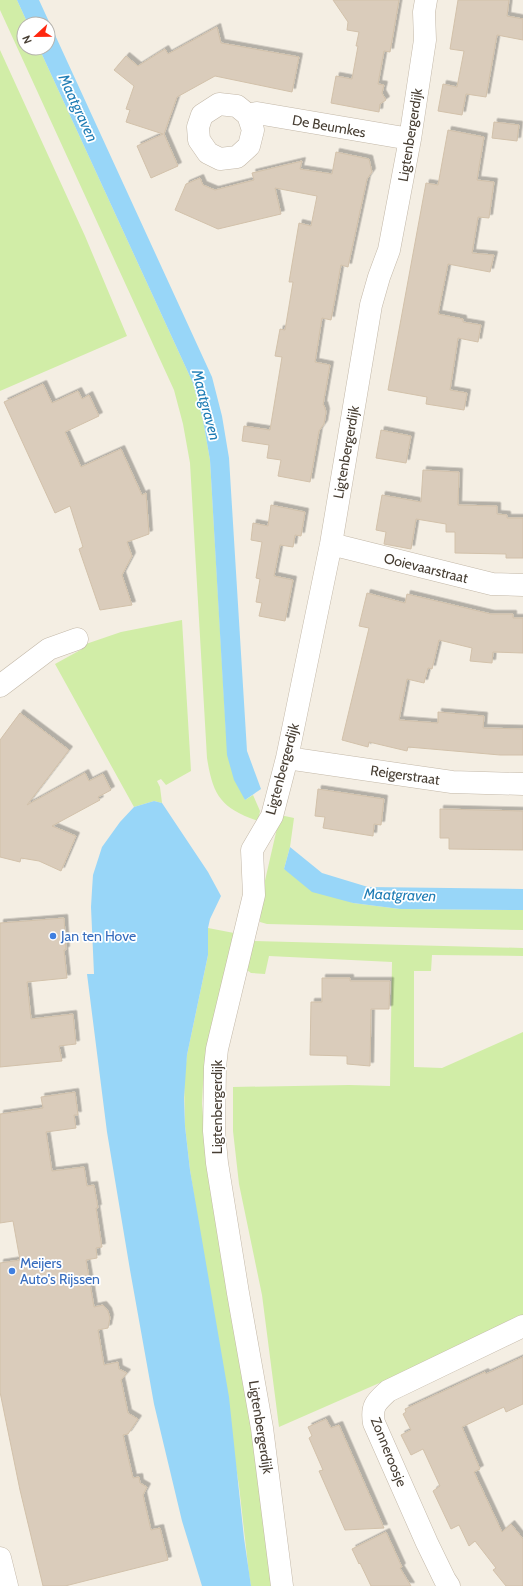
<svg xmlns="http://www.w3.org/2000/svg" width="523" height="1586" font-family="Cabin,sans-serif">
<defs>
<filter id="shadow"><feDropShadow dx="3.5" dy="-3.5" stdDeviation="0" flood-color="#0004"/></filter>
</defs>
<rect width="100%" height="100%" fill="#f4eee3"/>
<path fill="#d1eda7" d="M0 0H17L28 24H24V48H39L193 383 203 420 210 460 226 732 245 800 253 795 260 811 258 821C221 808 213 796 207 758L190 463 183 424 174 390 0 10Z
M0 50 85 236 127 336 0 391Z
M182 620 191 771 166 785 161 779 157 781 160 787 162 803 154 801 134 807 55 664 84 648 83 645 121 632Z
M280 815 294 818 290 847 284 869 353 903 400 909 523 910V930L267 924 260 922 261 898Z
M208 928 234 933 210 1042 203 1084 202 1104 206 1154 252 1424 271 1586H251L249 1574 239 1486 190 1170 185 1126 184 1079 187 1055 208 955Z
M254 941 523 948V956L432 955 431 971H414V1067L442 1068 523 1032V1320L279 1427 262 1295 239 1184 233 1131V1087L349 1085 390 1086 392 962 269 956 265 974 251 973 243 967Z"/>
<path fill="#98d6f8" d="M17 0H39L212 377 222 416 229 458 247 751 261 789 245 800 234 780 227 755 210 460 203 420 193 383 39 48H48V24H28Z
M154 801 162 803 208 872 221 896 210 919 208 928V955L187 1055 184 1098 185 1126 190 1170 229 1397 244 1538 251 1586H202L182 1521 154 1404 130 1270 107 1132 87 974H94L91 907 92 890 93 875 102 847 120 822 134 807Z
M290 847 322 873 368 887 523 889V910L400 909 353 903 312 892 284 869Z"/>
<path fill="#daccbb" stroke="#d2c1aa" filter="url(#shadow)" d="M333 0H399L390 52 384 51 378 84 384 85 382 93 386 100 380 104 379 112 331 103 336 76 352 79 358 46H356L359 32 347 30 348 22Z
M458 0H509L507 16 523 19V40L497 35 486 97 466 94 462 115 438 111 443 84 457 87 464 51 450 49Z
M217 27 221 43 299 57 292 92 215 76 177 97 164 134 178 166 151 178 137 146 163 134 126 122 130 110 126 109 134 86 114 70 126 56 138 66 165 49 168 54Z
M494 122 519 125 517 141 492 138Z
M448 130 484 137 477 180 494 182 489 218 478 217 472 253 494 255 490 272 448 264 438 314 463 319V322L481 325 478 342 458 338 450 390 467 393 464 410 426 404 427 397 388 390 426 183 438 185Z
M336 152 369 159 372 172 367 179 348 267 341 265 331 320 322 318 315 362 330 365 323 405H324L326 412 324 424 319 431 310 482 278 476 281 460 267 458 269 445 242 441 244 426 270 430 282 357 275 356 280 329 285 330 293 282H289L299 223 311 226 317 196 275 188 281 214 218 229 175 210 186 184 200 178 203 185 215 190 254 180 252 173 302 161 300 169 332 174Z
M43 384 52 403 78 391 82 399 89 395 99 416 65 432 81 467 121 449 142 495 146 493 149 534 127 542 132 556 122 575 132 605 100 610 79 549 83 547 70 506 55 513 4 402Z
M381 430 411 436 406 463 376 458Z
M423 470 459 472 458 505 497 506V514L507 515V518H523V558H506V554L455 553V532H446V524L416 519 411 549 384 544 386 532 376 530 382 495 421 502Z
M271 505 305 512 301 536 295 535 293 547 280 545 274 576 293 580 285 621 259 616 262 603 256 602 260 579 256 578 262 542 251 540 253 523 268 526Z
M367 593 405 603 407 594 491 614H513V618H523V653L493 652 492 663 470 661 472 648 439 640 432 669 428 668 424 683 407 679 399 720 438 723V712L484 716 483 728 523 729V755H500L408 747 407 751 369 742 368 747 342 740 369 628 359 626Z
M20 713 69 750 27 805 85 773 89 781 103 774 111 790 98 797 100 800 52 826 76 836 61 871 39 861 21 858 20 862 0 857V740Z
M318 789 384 799 381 825 374 824 373 836 323 828 325 817 315 816Z
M440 809 523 811V850L449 849V838H440Z
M64 918 66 950H64L67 978 27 982 31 1019 73 1014 76 1044 59 1046 62 1061 0 1067V923Z
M322 978H350V981H390L389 1009H371L370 1066 347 1064V1056L310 1055 311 1002H322Z
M75 1092 78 1115H74L76 1128 46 1132 52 1171 84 1167 87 1186 94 1185 98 1208H96L102 1247 96 1248 97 1258 86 1260 94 1307 103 1305 108 1311 110 1318 108 1328 98 1330 104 1365 118 1362 119 1369 127 1373 121 1380 128 1413 138 1419 128 1434 123 1435 133 1478 139 1477 140 1483 147 1487 143 1495 151 1530 160 1528 168 1560 65 1586H43L20 1490 0 1392V1263L20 1260 13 1221 0 1223V1114L43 1108 41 1097Z
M523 1357V1404L506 1412 504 1407 462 1427 480 1469 474 1472 502 1532 511 1524 523 1539V1586H506L493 1570 496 1568 475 1541 469 1546 459 1525 451 1529 433 1491 440 1486 423 1449 411 1455 401 1435 411 1430 403 1414 406 1412 405 1409 485 1372 486 1374Z
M326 1419 331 1428 339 1425 384 1528 345 1530 319 1471 323 1470 309 1438 312 1436 308 1427Z
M386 1532 402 1567 400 1568 411 1586H371L360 1563 359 1564 352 1549Z"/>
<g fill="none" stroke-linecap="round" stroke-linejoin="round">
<defs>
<path id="minor" d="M248 115 237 106 219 104 202 115 198 127 199 140 208 153 220 159 237 157 249 146 253 130 248 115 257 113 410 139
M331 544 492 584 523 585
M0 686 49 649 77 639
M287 758 452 782 523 784
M0 1558 7 1586
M282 1586 262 1428 238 1293 217 1163 214 1131 215 1067 217 1049 254 895 252 850 272 816 287 758 331 544 371 305 379 277 389 250 410 139 425 40 424 12 426 0
M449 1586 445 1580 427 1543 374 1423C371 1406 376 1402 388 1391L523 1326"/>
</defs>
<use href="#minor" stroke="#c3b8a8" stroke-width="23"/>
<use href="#minor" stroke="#fff" stroke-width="22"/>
</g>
<g fill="#3f7fe0" stroke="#fff" stroke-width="1.5">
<circle cx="53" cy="936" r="4"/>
<circle cx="12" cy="1271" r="4"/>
</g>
<g text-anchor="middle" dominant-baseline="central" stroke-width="3.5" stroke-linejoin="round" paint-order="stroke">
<g font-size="14" fill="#473e33" stroke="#fff">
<text transform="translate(329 126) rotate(10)">De Beumkes</text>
<text transform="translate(410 135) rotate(-81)">Ligtenbergerdijk</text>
<text transform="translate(346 452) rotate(-80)">Ligtenbergerdijk</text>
<text transform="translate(426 568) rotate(14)">Ooievaarstraat</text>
<text transform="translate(282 769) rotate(-75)">Ligtenbergerdijk</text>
<text transform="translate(405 775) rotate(8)">Reigerstraat</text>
<text transform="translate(217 1107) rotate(-90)">Ligtenbergerdijk</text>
<text transform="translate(261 1427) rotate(81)">Ligtenbergerdijk</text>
<text transform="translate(389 1452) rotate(68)">Zonneroosje</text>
</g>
<g font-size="14" fill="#366cbe" stroke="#fff" text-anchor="start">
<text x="61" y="936">Jan ten Hove</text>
<text x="20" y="1263">Meijers<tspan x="20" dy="16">Auto's Rijssen</tspan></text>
</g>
<g font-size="15" font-style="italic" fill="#1f7db5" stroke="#fff">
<text transform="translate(78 108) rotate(65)">Maatgraven</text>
<text transform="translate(206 405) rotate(75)">Maatgraven</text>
<text transform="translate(400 895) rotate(2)">Maatgraven</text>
</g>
</g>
<g transform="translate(36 36) rotate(248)"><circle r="19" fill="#ffffff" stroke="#b5b2ad"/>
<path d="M0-3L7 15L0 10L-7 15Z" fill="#ff270f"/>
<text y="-6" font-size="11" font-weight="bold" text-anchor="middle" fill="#473e33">N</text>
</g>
</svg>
